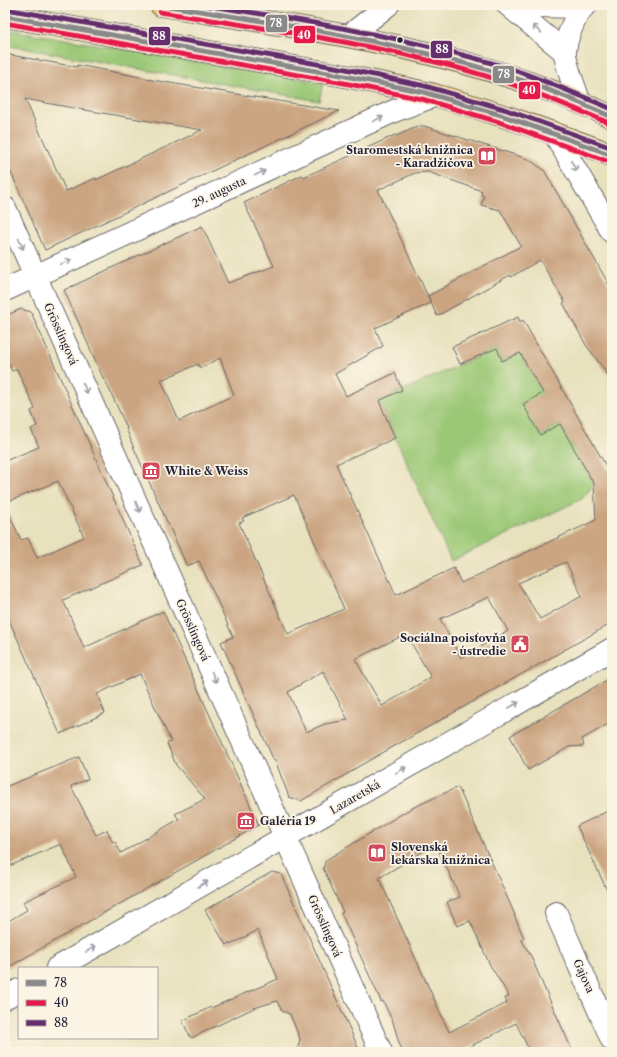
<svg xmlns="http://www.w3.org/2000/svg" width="617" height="1057" font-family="'Libre Caslon Text',serif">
<rect width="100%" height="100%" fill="#fcf5e5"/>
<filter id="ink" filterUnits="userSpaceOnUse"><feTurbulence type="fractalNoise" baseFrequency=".025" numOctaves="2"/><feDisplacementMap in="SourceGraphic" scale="8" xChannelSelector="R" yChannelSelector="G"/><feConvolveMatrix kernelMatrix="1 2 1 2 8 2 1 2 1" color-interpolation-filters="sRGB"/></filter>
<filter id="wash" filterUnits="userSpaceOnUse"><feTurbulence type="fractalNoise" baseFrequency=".012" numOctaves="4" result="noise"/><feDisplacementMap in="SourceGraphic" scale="16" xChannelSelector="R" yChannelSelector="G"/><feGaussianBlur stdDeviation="0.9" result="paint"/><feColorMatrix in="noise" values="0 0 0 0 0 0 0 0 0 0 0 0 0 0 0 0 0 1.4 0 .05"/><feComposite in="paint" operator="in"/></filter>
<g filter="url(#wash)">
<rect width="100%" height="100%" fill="#e8e1bd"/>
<path fill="#9bc876" stroke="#5e7558" d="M5 29 323 83 319 101 5 45Z
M497 348 502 361 520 353 543 393 540 435 560 424 594 484 582 499 451 561 379 401Z"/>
<g id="blocks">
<path fill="#cba582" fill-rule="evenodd" d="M5 54 77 67V65L146 78V79L339 111 45 250 5 159ZM25 99 62 106 202 130 96 180V178L66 191Z
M419 126H424L528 159 544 170 612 290V380L586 345 563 303 565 302 540 260 511 277 510 275 437 316 428 296 521 246 500 210 481 205 484 196 481 195 482 191 428 172 415 173 378 190 431 303 375 328 383 346 335 374 346 396 395 373 402 390 379 401 395 438 336 464 396 595 454 568 461 583 596 520 594 484 560 424 540 435 523 404 543 393 520 353 502 361 497 348 460 364 452 347 518 317 520 322 523 320 611 475 612 474V623L354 769V770L301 801 289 797 275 760 274 761 221 642 233 637 217 600 199 561 187 566 133 446 126 428H127L105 380H104L64 290 202 226 228 283 274 266 244 203 302 175 304 177 395 135 396 136ZM220 358 234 395 179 421 161 380 198 364 200 368ZM294 495 344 609 288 634 239 523 244 521 242 518ZM566 562 582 596 540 619 518 583ZM489 597 508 631 461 658 440 619ZM406 634 431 677 382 706 355 659ZM323 671 348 720 325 724 306 732 288 692Z
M21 309 31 312 143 565 63 600 84 648 163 611 259 825 5 969V923L27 910 23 902 76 877 61 844 5 868V787L79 757 88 779 71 786 96 835 107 830 112 841 115 842 121 853 179 819 175 814 205 799 176 765 167 743 171 742 140 674 97 694 105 713 60 734 5 611V505L21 540 28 538 37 558 84 537 58 481 5 503V461L39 447 31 429 37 426 31 411 35 409 17 369 12 371 5 355V316Z
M612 677V722L582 739 584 746 569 747 528 770 510 736Z
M458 787 515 915H514L524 938 521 939 531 956 543 985 573 1052H530L516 1023 459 1052H403L399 1043 393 1022 383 1001 381 1002 380 999 341 913 343 912 323 868 326 860 410 809ZM436 844 460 897 447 902 457 926 470 921 490 965 509 996 505 998 507 1003 449 1032 379 878Z
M612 809V901L577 826Z
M272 872 281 874 360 1052H297L300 1039 290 1014 282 1011 277 1001 254 1008 191 1038 182 1021 211 1007V1008L278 979 258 930 230 945 229 943 226 945 205 910Z"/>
</g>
</g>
<g filter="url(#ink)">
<use href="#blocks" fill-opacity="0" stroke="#676568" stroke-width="1"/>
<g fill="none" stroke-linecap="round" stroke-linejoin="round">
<defs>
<path id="minor" d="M508 5 565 52
M522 5 536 6 583 7
M349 36 388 5
M579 101C576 90 565 64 565 53 565 41 576 11 586 5
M554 133 612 232
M5 208 381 1052
M5 290 394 111 434 96
M556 913 612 1040
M57 968 612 649
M5 998 19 990"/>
<path id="major" d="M161 5C314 30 471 49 612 117
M5 16 345 76C375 82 405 88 434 95 494 111 554 133 612 155"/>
</defs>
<use href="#minor" stroke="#676568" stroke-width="24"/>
<use href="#major" stroke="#676568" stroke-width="24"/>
<use href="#minor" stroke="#fff" stroke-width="22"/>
<use href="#major" stroke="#eac669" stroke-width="22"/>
<defs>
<path id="bus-1" d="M161 5C276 23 391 40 502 74 540 85 576 101 612 117
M5 16 345 76 423 92 501 115 612 155"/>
<path id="bus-2" d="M160 12C274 30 391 45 502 81 539 93 574 108 609 123
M5 23 344 83 422 99 499 122 610 162"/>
<path id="bus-3" d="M205 5C306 21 407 37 505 67 542 79 577 94 612 109
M6 9 346 69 425 86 504 109 612 148"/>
</defs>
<use href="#bus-1" stroke="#fcf5e5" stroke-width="8"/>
<use href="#bus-2" stroke="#fcf5e5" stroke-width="8"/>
<use href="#bus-3" stroke="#fcf5e5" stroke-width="8"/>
<use href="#bus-1" stroke="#898989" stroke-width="5"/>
<use href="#bus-2" stroke="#e51a4b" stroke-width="5"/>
<use href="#bus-3" stroke="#642f6c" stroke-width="5"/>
</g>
<defs><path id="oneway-shaft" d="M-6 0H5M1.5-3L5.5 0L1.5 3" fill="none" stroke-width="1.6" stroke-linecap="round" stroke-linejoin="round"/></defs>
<g stroke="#9c9ca7">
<use href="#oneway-shaft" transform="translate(537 29) rotate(-140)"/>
<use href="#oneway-shaft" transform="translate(378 119) rotate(-25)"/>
<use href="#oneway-shaft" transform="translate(574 166) rotate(60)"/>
<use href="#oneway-shaft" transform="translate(260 173) rotate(-25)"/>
<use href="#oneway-shaft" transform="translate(21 244) rotate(66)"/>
<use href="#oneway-shaft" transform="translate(66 262) rotate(-25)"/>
<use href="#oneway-shaft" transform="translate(85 388) rotate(66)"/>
<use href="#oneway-shaft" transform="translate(138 507) rotate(66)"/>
<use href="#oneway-shaft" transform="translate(214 677) rotate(66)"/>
<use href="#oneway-shaft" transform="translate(514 705) rotate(-30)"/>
<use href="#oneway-shaft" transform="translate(401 770) rotate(-30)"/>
<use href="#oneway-shaft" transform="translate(203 884) rotate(-30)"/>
<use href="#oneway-shaft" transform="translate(91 949) rotate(-30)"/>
</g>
</g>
<defs>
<symbol id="library-square" viewBox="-11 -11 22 22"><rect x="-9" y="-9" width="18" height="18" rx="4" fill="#d1495b" stroke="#fcf5e5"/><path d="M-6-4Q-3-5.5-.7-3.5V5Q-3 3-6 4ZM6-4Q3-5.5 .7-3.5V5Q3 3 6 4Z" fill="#fff"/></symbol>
<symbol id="museum-square" viewBox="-11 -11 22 22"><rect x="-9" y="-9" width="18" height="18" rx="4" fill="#d1495b" stroke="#fcf5e5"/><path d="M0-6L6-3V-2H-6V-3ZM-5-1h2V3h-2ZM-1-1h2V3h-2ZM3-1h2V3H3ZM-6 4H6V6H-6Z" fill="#fff"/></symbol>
<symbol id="civic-square" viewBox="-11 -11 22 22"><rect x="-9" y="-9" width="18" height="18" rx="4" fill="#d1495b" stroke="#fcf5e5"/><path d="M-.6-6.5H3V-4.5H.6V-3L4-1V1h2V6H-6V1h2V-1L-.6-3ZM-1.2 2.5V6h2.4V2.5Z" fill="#fff"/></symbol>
</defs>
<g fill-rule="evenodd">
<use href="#library-square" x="476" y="145" width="22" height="22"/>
<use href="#museum-square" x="140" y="460" width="22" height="22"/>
<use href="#civic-square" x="509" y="633" width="22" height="22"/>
<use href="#museum-square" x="235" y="810" width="22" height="22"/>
<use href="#library-square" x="366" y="842" width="22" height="22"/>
</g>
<circle fill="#22223b" stroke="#fcf5e5" stroke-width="1.5" cx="400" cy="40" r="3.5"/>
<g text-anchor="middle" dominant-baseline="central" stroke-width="3.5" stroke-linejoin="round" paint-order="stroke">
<g font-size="11" font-weight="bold" fill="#22223b" stroke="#fcf5e5" text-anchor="start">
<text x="473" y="150" text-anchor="end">Staromestská knižnica<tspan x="473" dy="13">- Karadžičova</tspan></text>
<text x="165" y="471">White &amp; Weiss</text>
<text x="506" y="638" text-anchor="end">Sociálna poisťovňa<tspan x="506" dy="13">- ústredie</tspan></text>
<text x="260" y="821">Galéria 19</text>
<text x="391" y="847">Slovenská<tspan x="391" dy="13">lekárska knižnica</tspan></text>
</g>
<g font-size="11" fill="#22223b" stroke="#fcf5e5">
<text transform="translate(219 192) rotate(-25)">29. augusta</text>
<text transform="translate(61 334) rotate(66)">Grösslingová</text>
<text transform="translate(193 630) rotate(66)">Grösslingová</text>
<text transform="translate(355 797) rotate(-30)">Lazaretská</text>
<text transform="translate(325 926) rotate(66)">Grösslingová</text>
<text transform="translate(584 976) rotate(66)">Gajova</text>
</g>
</g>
<g stroke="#fcf5e5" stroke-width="1.5">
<rect x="265" y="14" width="23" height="19" rx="4" fill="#898989"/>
<rect x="293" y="25" width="23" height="19" rx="4" fill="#e51a4b"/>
<rect x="148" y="26" width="23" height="20" rx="4" fill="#642f6c"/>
<rect x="430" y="40" width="23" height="19" rx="4" fill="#642f6c"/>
<rect x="492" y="65" width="23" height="19" rx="4" fill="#898989"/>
<rect x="518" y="81" width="23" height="19" rx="4" fill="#e51a4b"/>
</g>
<g font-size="11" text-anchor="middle" font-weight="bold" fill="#fff">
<text x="276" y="27">78</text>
<text x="304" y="39">40</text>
<text x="159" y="40">88</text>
<text x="442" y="53">88</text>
<text x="504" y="78">78</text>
<text x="529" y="94">40</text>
</g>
<rect width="617" height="1057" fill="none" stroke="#fcf5e5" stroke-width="20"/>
<rect x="18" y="967" width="140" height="72" fill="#fcf5e5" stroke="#a5a1a1"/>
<rect x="26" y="980" width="20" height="6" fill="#898989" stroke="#a5a1a1"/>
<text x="54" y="987" font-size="12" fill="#22223b">78</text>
<rect x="26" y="1000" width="20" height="6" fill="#e51a4b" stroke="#a5a1a1"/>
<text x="54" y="1007" font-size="12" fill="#22223b">40</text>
<rect x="26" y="1020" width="20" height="6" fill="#642f6c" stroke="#a5a1a1"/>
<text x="54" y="1027" font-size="12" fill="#22223b">88</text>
</svg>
